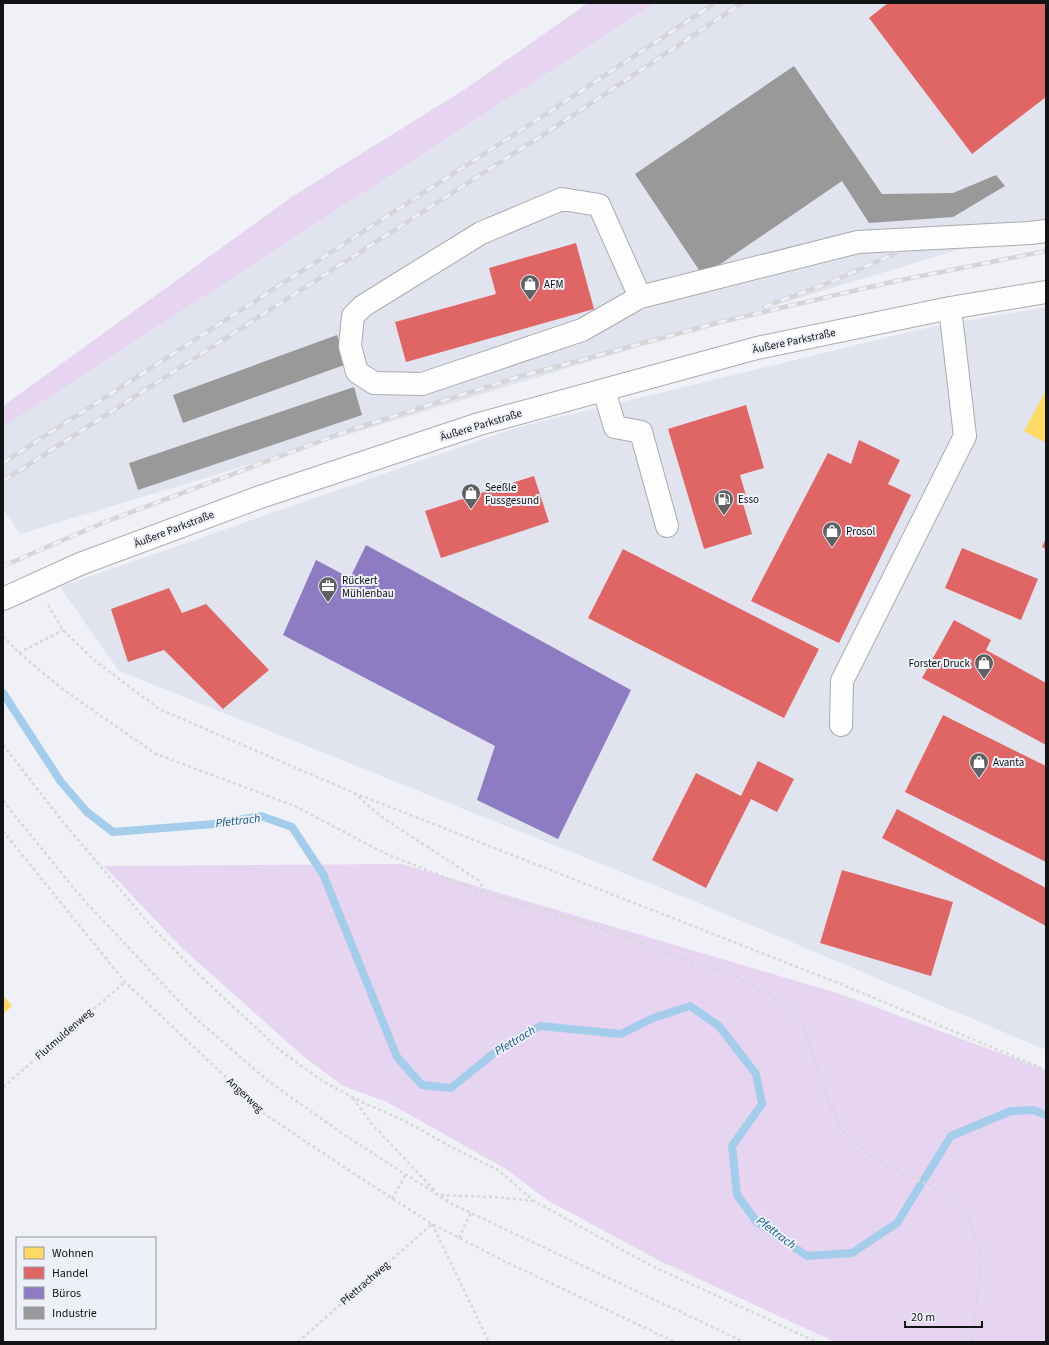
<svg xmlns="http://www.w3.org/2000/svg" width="1049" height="1345" font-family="'Source Sans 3',sans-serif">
<rect width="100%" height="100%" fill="#f0f1f6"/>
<path fill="#e1e3ee" d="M655 3H1046V233L971 246 20 534 3 509V427Z
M1046 307V1050L723 913 119 671 60 587 515 428 930 327Z"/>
<path fill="#e6d4f0" d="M588 3H655L3 427V406L293 196 464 90Z
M402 864 840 994 1046 1070V1342H835L660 1261 547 1200 506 1169 387 1102 343 1086 303 1056 183 949 104 866Z"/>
<path fill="#ffd966" d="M1046 390V443L1024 431Z
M3 995 12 1006 3 1014Z"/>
<path fill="#e06666" d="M888 3H1046V97L972 154 869 18Z
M576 243 594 309 406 362 395 322 496 294 489 268Z
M746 405 764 468 740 475 747 499 742 500 752 534 704 549 668 429Z
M859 440 900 460 888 484 911 495 839 643 751 601 828 453 851 464Z
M534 476 549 522 441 558 425 511Z
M1046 538V549L1042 547Z
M962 548 1038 579 1021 620 945 588Z
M623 549 819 649 784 718 588 618Z
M169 588 182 613 206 604 269 670 223 709 164 650 128 662 111 609Z
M954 620 991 640 986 650 1046 683V745L922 678Z
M943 715 1046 766V862L905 792Z
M758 761 794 779 777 812 751 799 706 888 652 860 696 773 741 796Z
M897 809 1046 888V926L882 838Z
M842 870 953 902 931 976 820 943Z"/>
<path fill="#8e7cc3" d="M366 545 631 690 558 839 477 800 495 746 283 635 316 560 350 578Z"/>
<path fill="#999" d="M794 66 882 194 953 193 996 175 1005 186 953 217 869 223 842 181 703 276 635 174Z
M337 335 347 364 183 423 173 395Z
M354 387 362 415 138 490 129 463Z"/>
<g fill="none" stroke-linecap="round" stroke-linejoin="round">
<path stroke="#a4cdeb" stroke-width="8" d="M3 693 61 782 87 812 113 832 214 824 261 816 292 827 323 874 397 1057 422 1085 451 1088 499 1049 540 1026 621 1034 653 1018 690 1006 719 1026 756 1074 762 1104 732 1146 737 1195 757 1222 807 1256 852 1253 897 1223 951 1136 1011 1111 1033 1110 1046 1115"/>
<defs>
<path id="minor" d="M640 297 582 330 422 384 374 383 357 372 350 346 353 316 363 306 481 233 562 199 599 205 640 297 858 242 1030 233 1046 231
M604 390 615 427 641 432 667 526
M3 599 80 564 260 497 479 424 757 348 950 308 1046 292
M841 725 842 681 965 436 950 308"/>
</defs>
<use href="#minor" stroke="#aaabae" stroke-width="24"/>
<path stroke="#d6d7d7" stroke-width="2.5" stroke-dasharray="3 3" stroke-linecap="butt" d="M48 605 63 630 94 660 159 709 352 792 848 987 1046 1070
M3 636 19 653 65 691 156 754 295 806 384 853 487 894 580 921 738 978 787 1005 804 1026 820 1080 841 1129 876 1161 937 1189 969 1220 982 1255 972 1342
M19 653 63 630
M3 745 63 822 150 925 197 973 281 1051 324 1082 364 1103 405 1121 453 1148 498 1170 534 1201 650 1265 817 1342
M354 793 383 818 478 880 487 894
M3 801 81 897 193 1016 268 1081 349 1138 452 1204 744 1342
M3 831 125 982 266 1115 353 1173 432 1224 504 1261 675 1342
M3 1087 125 982
M353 1098 371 1123 435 1191
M441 1195 496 1197 534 1201
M392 1199 406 1174
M432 1224 489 1342
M459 1238 471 1213
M298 1342 432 1224"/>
<use href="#minor" stroke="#fdfdfe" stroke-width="22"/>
<defs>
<path id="rail" d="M764 307 831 282 896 253
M3 463 543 116 715 3
M3 481 552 129 742 3
M3 566 105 522 350 430 518 377 721 322 896 281 1046 251"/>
</defs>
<use href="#rail" stroke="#d5d5d7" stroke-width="4.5"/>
<use href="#rail" stroke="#eef0f8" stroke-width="3" stroke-dasharray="9" stroke-linecap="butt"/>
</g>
<defs>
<symbol id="shop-pin" viewBox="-11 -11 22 30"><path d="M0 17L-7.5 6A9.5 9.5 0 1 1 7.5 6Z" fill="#606164" stroke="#eef0f8"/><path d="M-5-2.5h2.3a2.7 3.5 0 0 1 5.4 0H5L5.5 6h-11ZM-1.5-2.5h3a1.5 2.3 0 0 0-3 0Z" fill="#fff"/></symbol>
<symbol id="fuel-pin" viewBox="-11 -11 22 30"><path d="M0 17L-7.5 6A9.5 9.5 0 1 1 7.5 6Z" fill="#606164" stroke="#eef0f8"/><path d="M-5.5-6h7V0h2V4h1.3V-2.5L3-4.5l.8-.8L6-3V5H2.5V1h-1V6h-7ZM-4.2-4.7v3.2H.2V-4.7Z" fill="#fff"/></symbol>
<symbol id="office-pin" viewBox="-11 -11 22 30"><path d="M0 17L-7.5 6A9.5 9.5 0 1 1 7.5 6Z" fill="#606164" stroke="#eef0f8"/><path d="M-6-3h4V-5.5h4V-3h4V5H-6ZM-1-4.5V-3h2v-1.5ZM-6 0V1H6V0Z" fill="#fff"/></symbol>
</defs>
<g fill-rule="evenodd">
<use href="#shop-pin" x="519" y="273" width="22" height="30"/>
<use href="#shop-pin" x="460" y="482" width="22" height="30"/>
<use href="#fuel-pin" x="713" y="488" width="22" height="30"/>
<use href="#shop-pin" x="821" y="520" width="22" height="30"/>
<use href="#office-pin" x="317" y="575" width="22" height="30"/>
<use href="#shop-pin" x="973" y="652" width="22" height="30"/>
<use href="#shop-pin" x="968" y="751" width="22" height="30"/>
</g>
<g text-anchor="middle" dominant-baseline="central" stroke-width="4" stroke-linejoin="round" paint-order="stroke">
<g font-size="11" fill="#121315" stroke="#eef0f8" text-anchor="start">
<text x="544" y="284">AFM</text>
<text x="485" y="487">Seeßle<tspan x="485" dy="13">Fussgesund</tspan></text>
<text x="738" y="499">Esso</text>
<text x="846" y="531">Prosol</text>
<text x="342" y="580">Rückert<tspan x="342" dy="13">Mühlenbau</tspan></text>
<text x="970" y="663" text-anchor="end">Forster Druck</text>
<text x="993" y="762">Avanta</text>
</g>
<g font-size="11" fill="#121315" stroke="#eef0f8">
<text transform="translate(794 341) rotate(-12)">Äußere Parkstraße</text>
<text transform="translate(481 425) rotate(-17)">Äußere Parkstraße</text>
<text transform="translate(174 529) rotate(-21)">Äußere Parkstraße</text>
<text transform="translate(64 1034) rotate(-41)">Flutmuldenweg</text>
<text transform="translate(245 1095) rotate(43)">Angerweg</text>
<text transform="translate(365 1283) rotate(-41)">Pfettrachweg</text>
</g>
<g font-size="12" font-style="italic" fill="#145980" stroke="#eef0f8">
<text transform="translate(238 821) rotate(-7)">Pfettrach</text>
<text transform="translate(515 1041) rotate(-31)">Pfettrach</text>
<text transform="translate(776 1233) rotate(37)">Pfettrach</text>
</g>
</g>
<rect width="1049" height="1345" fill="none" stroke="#121315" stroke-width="8"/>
<rect x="16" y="1237" width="140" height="92" fill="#eef0f8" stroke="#96989d"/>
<rect x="24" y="1247" width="20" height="12" fill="#ffd966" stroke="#96989d"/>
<text x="52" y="1257" font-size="12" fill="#121315">Wohnen</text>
<rect x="24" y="1267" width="20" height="12" fill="#e06666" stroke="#96989d"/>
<text x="52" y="1277" font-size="12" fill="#121315">Handel</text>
<rect x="24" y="1287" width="20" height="12" fill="#8e7cc3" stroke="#96989d"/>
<text x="52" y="1297" font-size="12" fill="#121315">Büros</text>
<rect x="24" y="1307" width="20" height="12" fill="#999999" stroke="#96989d"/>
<text x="52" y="1317" font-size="12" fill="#121315">Industrie</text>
<path d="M905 1321v6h77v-6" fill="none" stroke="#121315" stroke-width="2"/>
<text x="911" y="1321" font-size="12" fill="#121315" stroke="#eef0f8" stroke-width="3" paint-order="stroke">20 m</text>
</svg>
